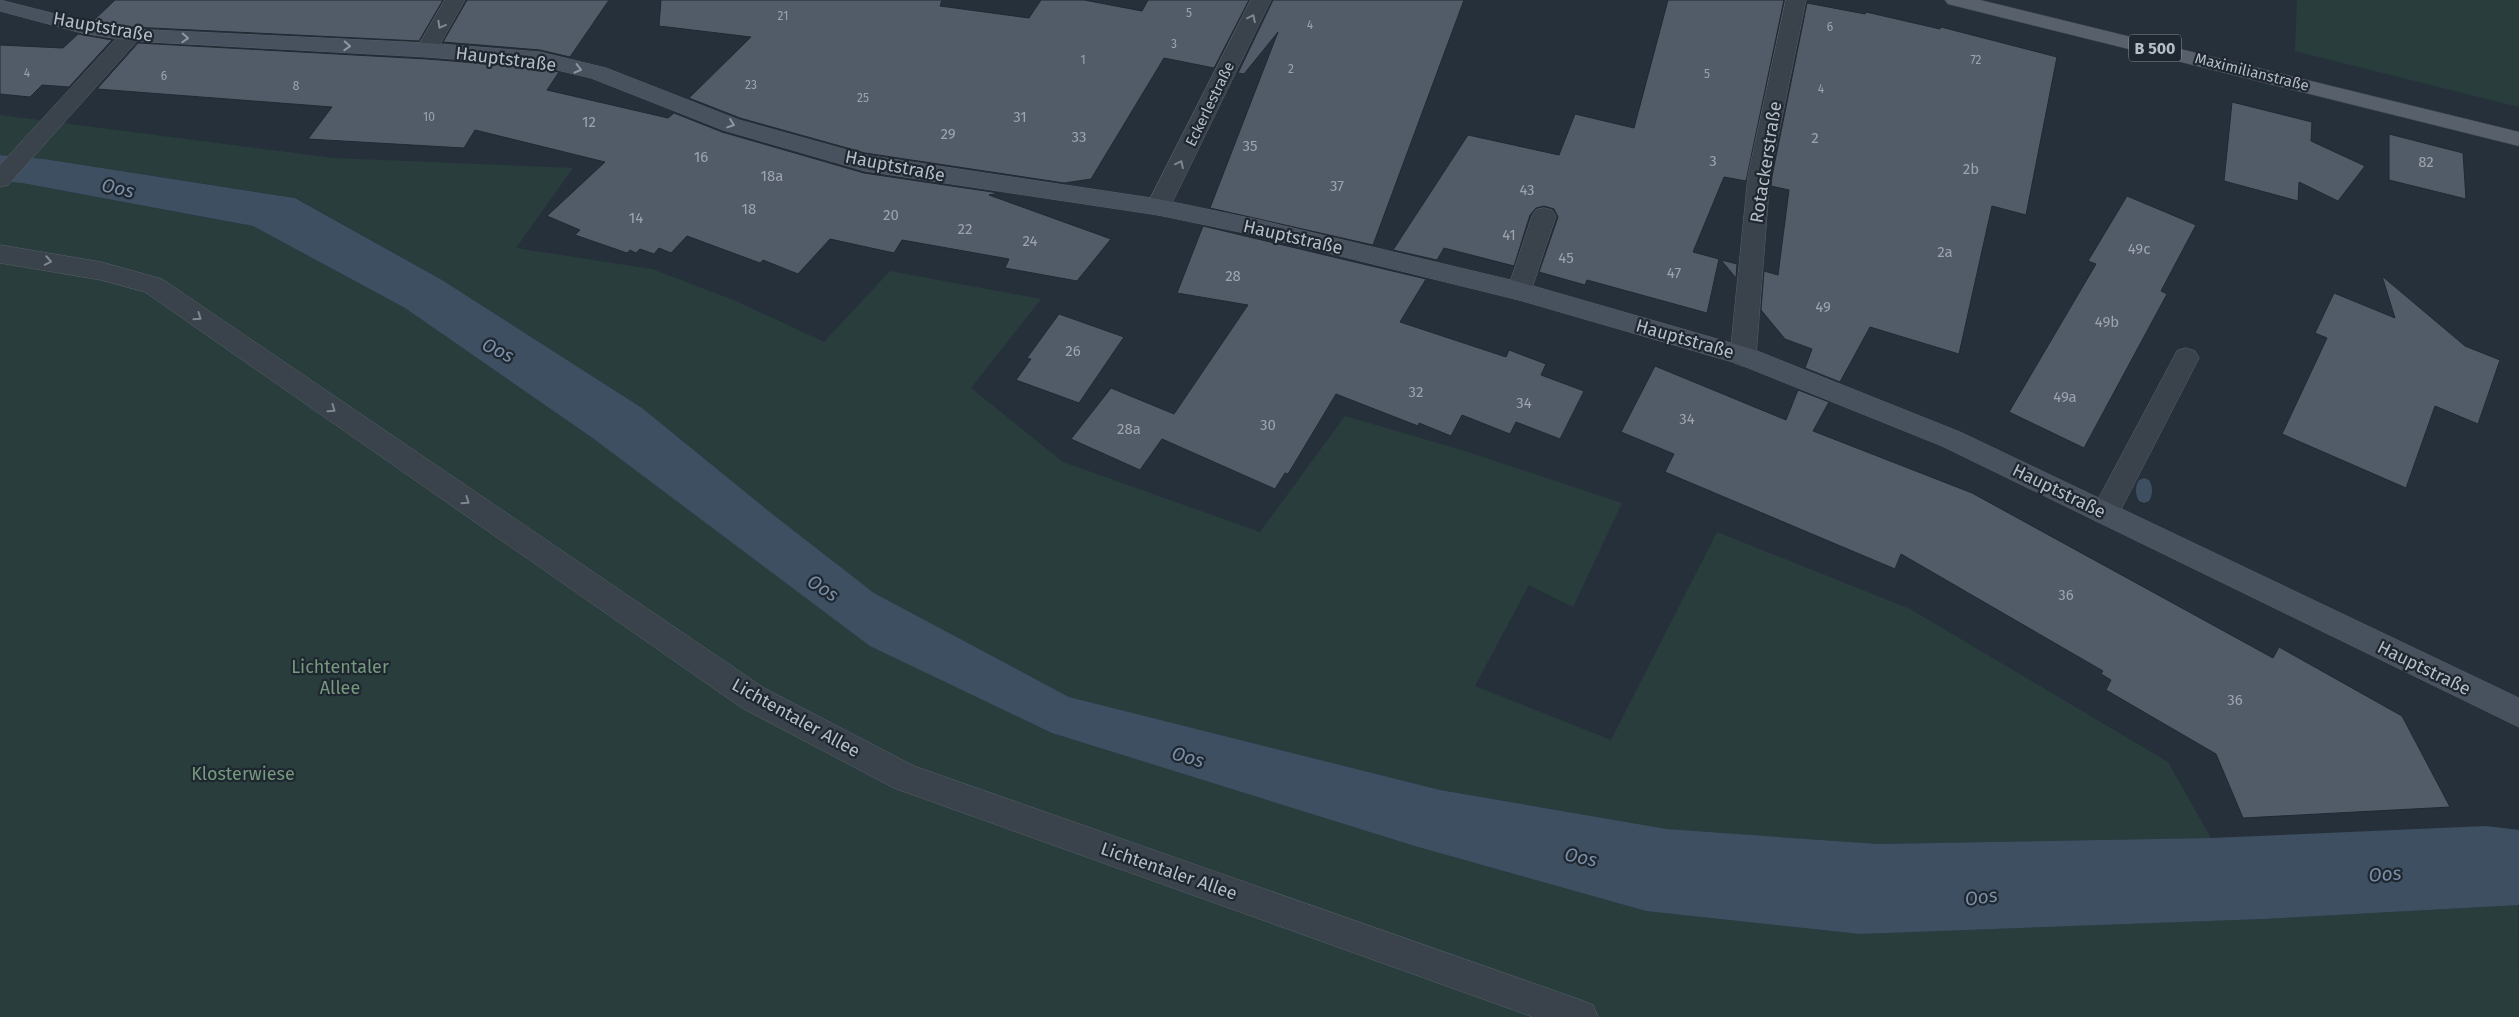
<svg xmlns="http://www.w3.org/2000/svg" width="2519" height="1017" font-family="'Fira Sans',sans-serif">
<rect width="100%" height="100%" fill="#26303b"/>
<path fill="#293d3d" d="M2297 0H2519V107L2295 51Z
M0 115 334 158 573 168 516 248 652 269 736 301 824 342 890 271 1041 299 971 388 1063 462 1260 532 1345 416 1465 451 1622 503 1573 607 1529 585 1475 686 1611 740 1717 532 1910 609 2168 762 2211 838 1878 844 1667 829 1440 790 1069 697 874 593 771 513 642 408 442 280 296 198 44 159 0 155Z
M0 181 22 183 253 226 405 308 594 439 1052 733 1418 847 1646 911 1860 934 2263 919 2518 905 2519 1017H0Z"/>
<path fill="#3e4f62" d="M0 155 44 159 295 198 442 280 642 408 771 513 874 593 1069 697 1440 790 1667 829 1878 844 2211 838 2486 826 2519 830V905L2263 919 1860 934 1646 911 1418 847 1052 733 870 646 594 439 405 308 253 226 22 183 0 181Z"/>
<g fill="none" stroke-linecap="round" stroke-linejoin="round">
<path fill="#3e4f62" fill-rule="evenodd" d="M2144 478 2149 480C2153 486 2153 495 2149 501L2144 503 2139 501C2135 495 2135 486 2139 480Z"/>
</g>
<path fill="#525b68" stroke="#212932" d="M115 0H443L419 41 131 27 93 21Z
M467 0H609L570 57 540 50 443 42Z
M661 0H942L940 6 1029 18 1041 0H1084L1142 11 1148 0H1249L1214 68 1164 58 1091 179 1064 183 865 153 740 118 689 98 751 37 659 26Z
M1273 0H1464L1373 245 1210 208 1278 32 1244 74 1238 73Z
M1668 0H1784L1746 181 1724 177 1693 252 1719 259 1707 313 1587 280 1585 285 1539 272 1558 217 1554 209 1544 206 1536 208 1530 215 1514 266 1444 248 1437 260 1393 250 1468 135 1559 155 1575 114 1634 128Z
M1807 3 1865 14 1866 12 1940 29 1941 27 2057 57 2026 215 1992 206 1959 354 1870 327 1840 382 1805 368 1812 349 1785 339 1761 310 1764 271 1778 275 1789 190 1771 186 1772 176Z
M78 34 112 40 69 87 42 85 30 97 0 94V45L63 48Z
M138 43 427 59 540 68 559 72 547 90 668 118 674 113 722 132 864 173 999 193 989 195 1111 239 1077 281 1005 268 1009 259 902 240 894 253 830 239 798 274 763 260 760 263 687 236 671 253 659 248 654 254 640 249 636 253 630 250 627 253 575 235 580 230 547 216 605 162 475 130 464 148 308 139 332 107 97 89Z
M2232 102 2312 122 2311 141 2365 166 2338 201 2299 182 2298 201 2224 181Z
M2389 134 2463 153 2466 199 2389 180Z
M2127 196 2196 225 2161 291 2167 294 2084 448 2009 412 2096 264 2088 261Z
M1203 226 1426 279 1400 322 1506 357 1509 350 1546 364 1541 375 1584 391 1560 439 1516 422 1510 434 1462 415 1451 436 1419 423 1418 426 1336 394 1288 474 1285 473 1275 489 1162 439 1140 470 1071 439 1111 388 1174 414 1248 305 1177 293Z
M1721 260 1737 264 1736 278Z
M2382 276 2465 346 2500 360 2478 424 2435 406 2406 488 2282 434 2327 338 2315 333 2334 293 2395 318Z
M1059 314 1124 337 1079 403 1016 380 1031 359 1027 358Z
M1655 366 1786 420 1798 390 1829 402 1813 431 1972 493 2273 658 2279 647 2402 716 2450 807 2243 818 2216 754 2106 690 2111 680 2101 674 2103 671 1901 554 1895 569 1665 472 1674 454 1621 432Z"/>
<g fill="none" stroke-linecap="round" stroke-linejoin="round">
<defs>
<path id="service" d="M1544 208 1552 210 1556 216 1531 291 1528 297 1519 300 1510 297 1507 291 1532 216 1536 210Z
M2186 348 2195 351 2199 358 2115 521 2105 524 2095 521 2091 513 2095 505 2177 351Z"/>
<path id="minor" d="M445 0H465L434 55 427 57 420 55 416 50Z
M1251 0H1271L1170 207 1166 213 1158 215 1150 213 1146 207Z
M1786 0H1806L1770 176 1756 356 1752 363 1743 366 1734 363 1730 356 1748 176Z
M131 29 138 30 141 35 138 40 8 185 0 187V165L124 30Z
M0 245 101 262 162 279 764 688 914 766 1581 1000 1593 1005 1598 1017H1533L894 788 742 708 145 292 101 280 0 263Z"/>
<path id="secondary" d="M0 0 83 21 131 29 427 43 540 52 606 68 739 120 865 155 1158 199 1259 220 1519 282 1752 349 1960 432 2519 698V727L1942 446 1736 363 1519 300 1259 236 1158 215 865 171 723 130 591 78 540 66 427 57 131 41 82 33 0 11Z"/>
<path id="primary" d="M1945 0H1980L2519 132V146L1948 4Z"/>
</defs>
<use href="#service" stroke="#586069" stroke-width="1"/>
<use href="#minor" stroke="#586069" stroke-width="1"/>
<use href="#secondary" stroke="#586069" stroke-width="1"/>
<use href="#primary" stroke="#434b54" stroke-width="1"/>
<use href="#service" fill="#3a424b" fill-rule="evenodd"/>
<use href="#minor" fill="#3a424b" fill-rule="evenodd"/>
<use href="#secondary" fill="#48515e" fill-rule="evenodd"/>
<use href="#primary" fill="#58616b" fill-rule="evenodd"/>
</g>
<defs><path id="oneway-chevron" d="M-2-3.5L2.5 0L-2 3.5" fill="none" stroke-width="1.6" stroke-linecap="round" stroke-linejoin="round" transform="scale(1.25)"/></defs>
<g stroke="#7e868f">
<use href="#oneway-chevron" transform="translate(1252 18) rotate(-64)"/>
<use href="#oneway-chevron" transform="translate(441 25) rotate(119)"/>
<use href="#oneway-chevron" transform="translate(1180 164) rotate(-64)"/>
<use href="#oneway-chevron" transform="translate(48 261) rotate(10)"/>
<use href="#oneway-chevron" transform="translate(198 317) rotate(35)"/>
<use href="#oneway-chevron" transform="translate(332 409) rotate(35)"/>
<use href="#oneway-chevron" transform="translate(466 501) rotate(35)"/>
</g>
<g stroke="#9097a2">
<use href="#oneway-chevron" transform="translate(185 38) rotate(3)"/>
<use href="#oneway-chevron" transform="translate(347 46) rotate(3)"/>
<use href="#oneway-chevron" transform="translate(578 69) rotate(14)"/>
<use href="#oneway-chevron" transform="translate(731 124) rotate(19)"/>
</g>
<g text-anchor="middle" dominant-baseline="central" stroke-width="4.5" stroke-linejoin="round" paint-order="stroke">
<g font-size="12" fill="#9da4ae">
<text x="1189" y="13">5</text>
<text x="783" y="16">21</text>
<text x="1310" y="25">4</text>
<text x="1830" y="27">6</text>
<text x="1174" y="44">3</text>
<text x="1083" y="60">1</text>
<text x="1976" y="60">72</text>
<text x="1291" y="69">2</text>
<text x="27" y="73">4</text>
<text x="1707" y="74">5</text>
<text x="164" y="76">6</text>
<text x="751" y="85">23</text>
<text x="296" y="86">8</text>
<text x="1821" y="89">4</text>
<text x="863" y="98">25</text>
<text x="429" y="117">10</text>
</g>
<g font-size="15" fill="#b6bdc6" stroke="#1f2730">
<text transform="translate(2252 72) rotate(14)">Maximilianstraße</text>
<text transform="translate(1210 104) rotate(-64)">Eckerlestraße</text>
</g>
<g font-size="15" fill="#9da4ae">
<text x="1020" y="117">31</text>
<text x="589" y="122">12</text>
<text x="948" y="134">29</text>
<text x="1079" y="137">33</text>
<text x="1815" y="138">2</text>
<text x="1250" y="146">35</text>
<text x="701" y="157">16</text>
<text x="1713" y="161">3</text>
<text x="2426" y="162">82</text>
<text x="1971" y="169">2b</text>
<text x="772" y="176">18a</text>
<text x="1337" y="186">37</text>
<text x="1527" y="190">43</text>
<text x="749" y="209">18</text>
<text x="891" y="215">20</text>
<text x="636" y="218">14</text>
<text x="965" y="229">22</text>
<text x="1509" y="235">41</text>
<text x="1030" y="241">24</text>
<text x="2139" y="249">49c</text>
<text x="1945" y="252">2a</text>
<text x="1566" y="258">45</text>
<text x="1674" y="273">47</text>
<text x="1233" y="276">28</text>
<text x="1823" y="307">49</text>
<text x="2107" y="322">49b</text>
<text x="1073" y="351">26</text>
<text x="1416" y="392">32</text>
<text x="2065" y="397">49a</text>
<text x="1524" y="403">34</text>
<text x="1687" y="419">34</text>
<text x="1268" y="425">30</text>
<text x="1129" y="429">28a</text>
<text x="2066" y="595">36</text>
<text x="2235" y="700">36</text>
</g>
<rect fill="#1f2730" stroke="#899099" stroke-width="1" x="2129" y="34.5" width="52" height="27" rx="4"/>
<g font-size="16" font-weight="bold" fill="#b6bdc6">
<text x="2155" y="48">B 500</text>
</g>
<g font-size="18" fill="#b6bdc6" stroke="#1f2730">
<text transform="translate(103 27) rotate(10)">Hauptstraße</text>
<text transform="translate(506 59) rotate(7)">Hauptstraße</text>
<text transform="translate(1766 162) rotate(-81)">Rotackerstraße</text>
<text transform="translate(895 166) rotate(11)">Hauptstraße</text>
<text transform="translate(1293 237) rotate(13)">Hauptstraße</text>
<text transform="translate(1685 339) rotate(16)">Hauptstraße</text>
<text transform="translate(2059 491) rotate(26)">Hauptstraße</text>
<text transform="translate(2424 668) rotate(26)">Hauptstraße</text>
<text transform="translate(796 718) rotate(29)">Lichtentaler Allee</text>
<text transform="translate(1169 871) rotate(19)">Lichtentaler Allee</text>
</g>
<g font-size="18" fill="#769a7d" stroke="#1f2730">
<text x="340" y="667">Lichtentaler<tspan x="340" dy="21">Allee</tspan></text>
<text x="243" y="774">Klosterwiese</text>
</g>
<g font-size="19" font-style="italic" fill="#7a8fa7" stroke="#1f2730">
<text transform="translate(118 188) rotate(13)">Oos</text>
<text transform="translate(498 350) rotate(26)">Oos</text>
<text transform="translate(823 588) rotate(33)">Oos</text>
<text transform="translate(1188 757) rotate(16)">Oos</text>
<text transform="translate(1581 857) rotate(12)">Oos</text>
<text transform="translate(2385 874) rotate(-4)">Oos</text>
<text transform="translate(1981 897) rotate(-8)">Oos</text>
</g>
</g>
</svg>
